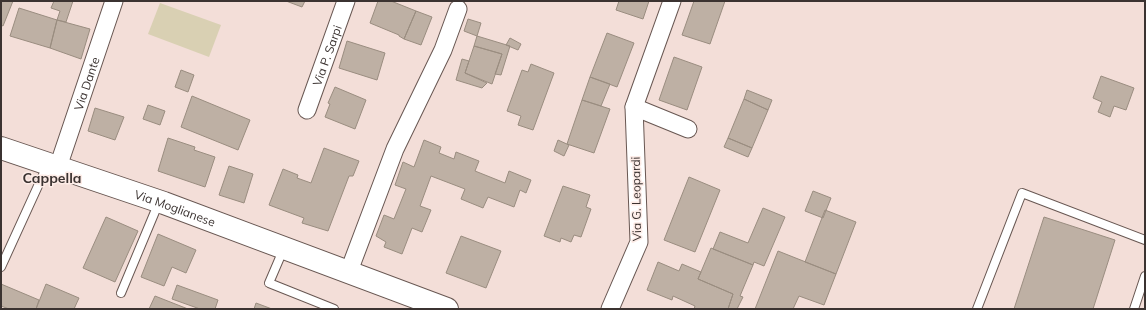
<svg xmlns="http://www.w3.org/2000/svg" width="1146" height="310" font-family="Mulish,sans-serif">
<rect width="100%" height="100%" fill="#f3ded8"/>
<path fill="#d9d0b3" d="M160 3 221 25 209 57 148 34Z"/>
<path fill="#beb0a4" stroke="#9a8d80" d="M1 1H13L3 26 1 25Z
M54 1H73L66 22 57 20 60 11 51 8Z
M286 1H305L302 7Z
M378 1H391L416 11 404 39 399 36V35L370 23Z
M619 1H649L643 19 616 10Z
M694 1H725L710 44 682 35Z
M19 8 57 20 50 48 10 36Z
M416 11 432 17 421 45 404 39Z
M468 19 481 23 477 36 464 31Z
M57 20 90 29 81 59 50 48Z
M607 33 634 43 617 87 590 77Z
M477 36 510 46 501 75 495 74 502 54 474 46Z
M510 38 521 44 518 50 506 45Z
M347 41 385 53 377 80 339 68Z
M474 46 502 54 492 84 465 73Z
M674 57 702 67 687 110 659 100Z
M462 59 469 61 465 73 487 83 482 88 456 80Z
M531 64 554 73 533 130 518 125 521 116 507 111 522 70 528 72Z
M181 70 194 75 188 92 175 87Z
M1101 76 1134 88 1126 110 1114 106 1110 117 1098 112 1102 102 1093 98Z
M590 77 610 84 601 106 582 100Z
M335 87 366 100 355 129 325 117 330 104 328 103Z
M747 90 772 100 768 110 744 99Z
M192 96 250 120 238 150 181 127Z
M744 99 768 110 752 148 728 138Z
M582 100 610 109 594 153 567 144Z
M148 105 165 111 160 125 143 119Z
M95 108 124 117 115 140 88 131Z
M168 138 195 147 194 150 215 157 205 187 158 171Z
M728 138 752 148 748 157 724 147Z
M424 140 441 147 439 153 454 159 456 152 479 161 475 171 505 183 509 171 531 180 526 193 520 190 514 207 488 197 483 208 461 199 465 189 431 176 420 206 431 210 422 232 412 228 402 254 384 247 386 242 376 236 384 215 394 219 406 189 395 185 403 162 414 167Z
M558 140 569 145 564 156 554 151Z
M324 148 359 161 353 176H349L328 231 302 223 304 218 269 205 283 169 298 175 297 178 311 183Z
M229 166 253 174 244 203 219 195Z
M689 177 720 190 695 252 664 240Z
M563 186 590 195 586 207 591 209 581 237 574 235 571 242 561 238 560 242 544 236Z
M813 191 831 198 823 218 805 211Z
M763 208 785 217 764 266 754 262 753 265 713 249 720 232 748 243Z
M825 210 856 222 836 274 805 262Z
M106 217 138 231 115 282 83 268Z
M1044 217 1115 240 1093 309H1014Z
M158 234 196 250 186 273 172 267 164 286 141 277Z
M461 236 501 251 486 288 446 273Z
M711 248 753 265 740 296 743 297 737 309H728L733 294 698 279Z
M778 251 836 274 824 305 799 296 793 309H755Z
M658 262 679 271 682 264 701 272 698 279 733 294 728 309H694L695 306 673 296 672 300 647 290Z
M1 284 39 300 36 309H9L1 306Z
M46 284 79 298 74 309H36Z
M177 285 218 300 215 309H200L172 299Z
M155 296 188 309H149Z
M256 303 272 309H254Z"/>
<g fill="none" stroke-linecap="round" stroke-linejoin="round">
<defs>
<path id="service" d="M284 248 269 283 334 309
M1 267 48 164
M121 293 159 202
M977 309 1022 193 1145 240
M1134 309 1145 276"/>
<g id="minor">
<path d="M634 107 688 129"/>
<path id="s1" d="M307 110 346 1"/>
<path id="s2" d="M58 167 114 1"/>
<path d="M349 271 395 149 443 50 458 9"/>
<path d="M610 309 639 242 634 107 672 1"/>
</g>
<g id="secondary">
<path id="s3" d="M1 148 164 203 447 309"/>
</g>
</defs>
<use href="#service" stroke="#685752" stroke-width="10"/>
<use href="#minor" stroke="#685752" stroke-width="19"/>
<use href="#secondary" stroke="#685752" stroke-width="24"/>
<use href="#service" stroke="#fff" stroke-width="8"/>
<use href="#minor" stroke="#fff" stroke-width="17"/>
<use href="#secondary" stroke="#fff" stroke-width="22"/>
</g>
<g text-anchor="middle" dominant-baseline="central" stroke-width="3" stroke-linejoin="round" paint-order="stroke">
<g font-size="12" fill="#3b3331" stroke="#fdece7">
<text stroke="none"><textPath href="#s1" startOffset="58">Via P. Sarpi</textPath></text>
<text stroke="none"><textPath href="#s2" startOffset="88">Via Dante</textPath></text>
<text transform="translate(636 199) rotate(-91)">Via G. Leopardi</text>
<text stroke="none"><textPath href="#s3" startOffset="184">Via Moglianese</textPath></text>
</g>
<g font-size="14" font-weight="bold" fill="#3b3331" stroke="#fdece7">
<text x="52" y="178">Cappella</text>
</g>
</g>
<rect width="1146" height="310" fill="none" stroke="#3b3331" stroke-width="4"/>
</svg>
